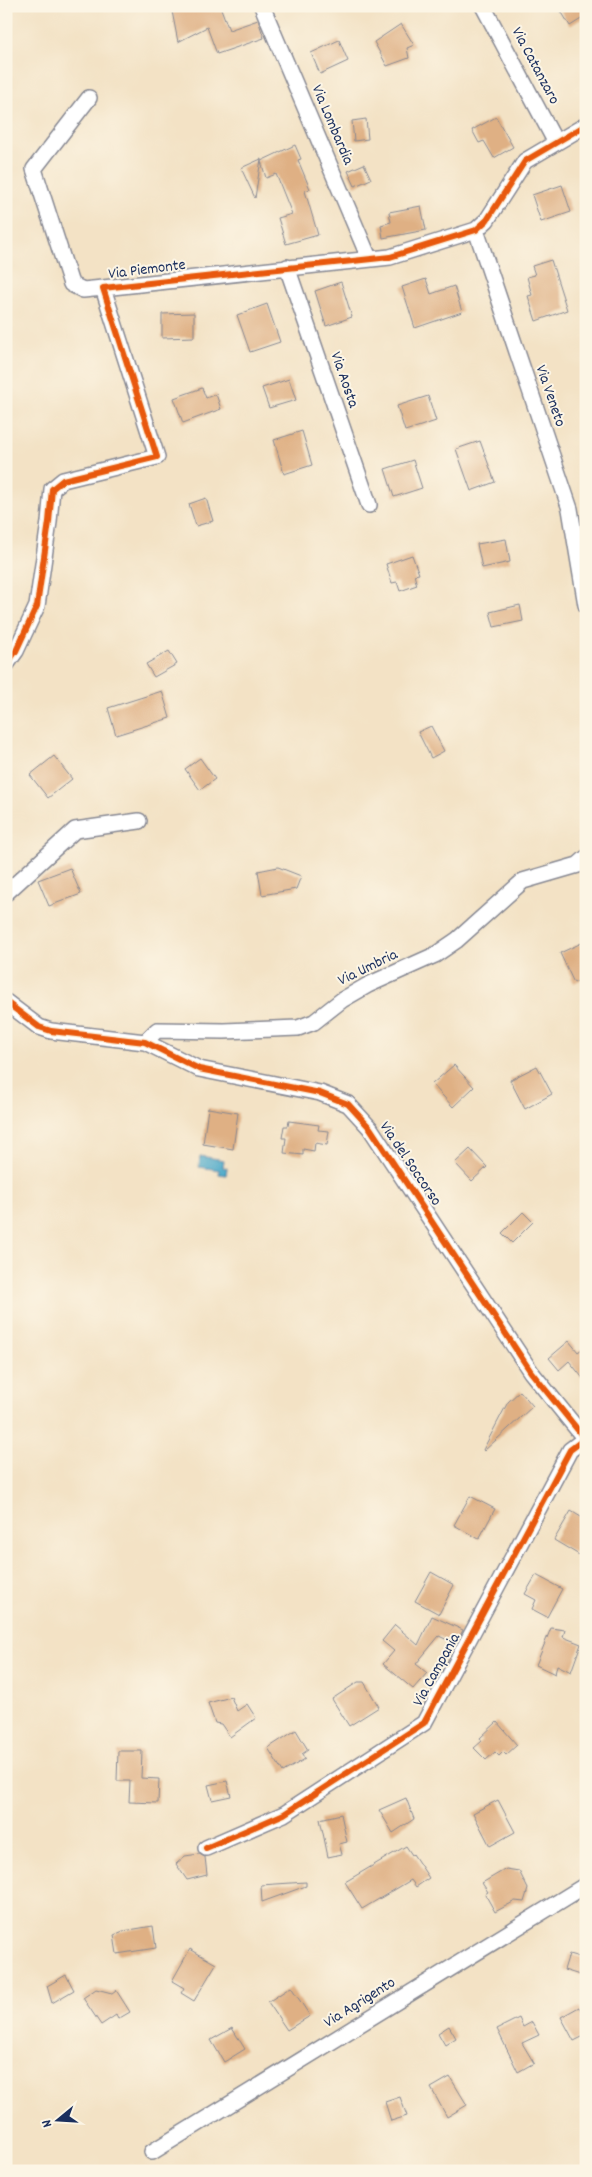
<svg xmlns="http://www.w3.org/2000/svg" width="592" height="2177" font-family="Dekko,sans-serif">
<rect width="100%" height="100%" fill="#fcf5e5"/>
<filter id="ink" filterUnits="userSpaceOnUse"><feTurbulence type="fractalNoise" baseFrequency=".02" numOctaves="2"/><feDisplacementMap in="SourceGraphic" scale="10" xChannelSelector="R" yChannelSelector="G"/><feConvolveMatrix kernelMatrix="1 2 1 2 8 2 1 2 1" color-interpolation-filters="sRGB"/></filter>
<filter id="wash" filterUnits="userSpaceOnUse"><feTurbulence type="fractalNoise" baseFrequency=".0096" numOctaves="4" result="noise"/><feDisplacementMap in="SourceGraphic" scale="20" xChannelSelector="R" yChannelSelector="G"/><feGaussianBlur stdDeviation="1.12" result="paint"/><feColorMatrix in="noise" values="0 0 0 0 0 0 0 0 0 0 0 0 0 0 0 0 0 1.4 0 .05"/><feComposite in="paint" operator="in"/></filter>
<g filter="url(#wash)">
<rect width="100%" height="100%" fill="#f3e2c5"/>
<path fill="#49a7c8" stroke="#326b93" d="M200 1156 224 1160 223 1167 227 1168 226 1175 219 1174V1170L199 1167Z"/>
<g id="blocks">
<path fill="#dfb084" d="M171 6H220L229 30 258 20 264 38 217 54 207 27 178 42Z
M558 6H586V16L570 26Z
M401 24 414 45 407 48 409 58 387 66 374 42Z
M339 40 348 61 320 74 311 53Z
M496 117 513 147 494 158 484 141 479 143 472 130Z
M366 119 368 139 354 141 352 121Z
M295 145 301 159 298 160 310 189 305 191 318 235 286 244 278 218 292 214 276 174 266 178 261 161Z
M261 159 255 198 241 168Z
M364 164 371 179 355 186 348 171Z
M562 185 571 212 541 222 532 195Z
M421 206 426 230 383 238 381 225 391 222 389 212Z
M551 260 567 310 536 321 528 296 532 295 527 277 535 275 532 266Z
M426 279 431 294 454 286 462 312 415 328 402 287Z
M341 282 352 317 326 326 315 291Z
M267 304 280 342 250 352 237 315Z
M194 313V337L162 338V314Z
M289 379 296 400 269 408 262 388Z
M202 388 206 398 216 394 221 409 183 423 174 398Z
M428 396 436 421 405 431 397 406Z
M302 431 312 465 284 474 274 440Z
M480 441 495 482 471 491 456 449Z
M413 460 422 488 394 497 385 469Z
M206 498 213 521 196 526 189 504Z
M506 539 510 562 482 568 477 544Z
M412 555 419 574 414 575 417 585 400 591 397 582 392 583 386 564Z
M520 605 523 621 494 627 490 612Z
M169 651 177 664 154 677 146 664Z
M162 691 170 718 116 735 108 708Z
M431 726 444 751 431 758 418 732Z
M54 756 72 779 48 798 30 775Z
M200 758 215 779 200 790 185 769Z
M278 867 301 876 296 889 262 895 258 871Z
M70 868 81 894 49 906 38 880Z
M586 941V977L574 983 560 953Z
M454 1065 474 1087 453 1107 432 1084Z
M537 1066 552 1094 525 1109 510 1080Z
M208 1108 238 1113 233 1149 203 1144Z
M289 1121 319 1125 318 1130 329 1131 327 1145 315 1143 314 1151 303 1149V1155L284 1153 286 1138H282L284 1126H288Z
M470 1149 487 1167 472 1181 455 1163Z
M523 1212 533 1222 512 1243 502 1233Z
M569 1341 578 1352 586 1346V1382L569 1361 559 1370 549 1358Z
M520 1391 533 1406 484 1451 483 1450 508 1402Z
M470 1496 495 1509 479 1539 454 1525Z
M571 1511 586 1520V1559L554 1540Z
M431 1572 454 1585 439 1614 415 1601Z
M536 1575 562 1589 547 1617 532 1609 536 1600 525 1594Z
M432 1616 463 1630 456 1644 439 1636 416 1664 427 1673 413 1689 383 1664 394 1651 382 1641 395 1625 418 1645Z
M551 1628 565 1630 563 1637 581 1644 571 1672 557 1665 555 1674 536 1665Z
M358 1682H364L379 1707 349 1726 332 1699Z
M231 1697 237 1711 247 1704 256 1718 230 1737 221 1724 215 1723 208 1703Z
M497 1722 517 1745 506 1755 503 1752 499 1756 495 1752 486 1760 474 1748 482 1741 480 1738Z
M296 1730 308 1750 302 1754 305 1759 283 1772 268 1748Z
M118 1751H142L141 1778 159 1779 158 1803 129 1802 130 1781H117Z
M227 1781 231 1796 212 1800 208 1785Z
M406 1798 414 1819 393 1833 379 1810Z
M498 1800 515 1832 490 1846 473 1813Z
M341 1814 347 1842 339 1844 342 1854 328 1857 320 1819Z
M406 1846 412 1855 413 1854 429 1878 416 1887 411 1880 362 1909 345 1882Z
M199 1854 205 1857 207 1875 187 1880 176 1864 185 1856Z
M506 1869 519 1871 528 1889 524 1902 515 1901 495 1912 485 1894 488 1892 482 1883Z
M306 1882V1886L262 1902 261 1885Z
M153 1926 156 1948 117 1954 114 1935 123 1931Z
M190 1949 216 1964 194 2001 181 1993 184 1988 172 1981Z
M569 1954 586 1959V1977L564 1970Z
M66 1975 74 1990 52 2003 47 1986Z
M291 1987 310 2016 287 2030 268 2002Z
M96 1989 112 1993 116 1990 130 2012 118 2019 116 2015 101 2025 83 1998Z
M579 2007 586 2019V2035L574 2041 561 2017Z
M519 2018 523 2027 532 2022 539 2035 522 2043 534 2063 518 2072 497 2029Z
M449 2026 456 2038 445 2045 438 2033Z
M232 2028 245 2049 224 2062 211 2040Z
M450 2077 467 2105 447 2117 431 2088Z
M400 2097 407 2116 391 2121 385 2102Z"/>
</g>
</g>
<g filter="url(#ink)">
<use href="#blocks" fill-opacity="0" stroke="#878892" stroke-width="1"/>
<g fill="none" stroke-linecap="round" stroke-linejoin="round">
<defs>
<path id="minor" d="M262 6 369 258
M483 6 556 143
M89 98 34 169 71 284 83 290 103 288
M476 230 570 509 586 605
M287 267 369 505
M6 665 16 651 37 606 49 522 52 489 63 480 157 457 103 288 390 257 476 230 487 220 525 161 586 125
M6 893 75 830 139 821
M6 1002 39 1027 51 1031 145 1042 199 1069 320 1093 348 1104 370 1128 531 1372 586 1440
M145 1042 157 1030 224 1031 298 1028 314 1022 342 1000 368 985 435 955 457 940 523 881 578 865 586 858
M206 1848 284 1814 424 1723 570 1450 586 1438
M152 2152 586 1885"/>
</defs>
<use href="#minor" stroke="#878892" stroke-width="18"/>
<use href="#minor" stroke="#fff" stroke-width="15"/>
<defs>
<path id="cycleway" d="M6 665 16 651 37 606 49 522 52 489 63 480 157 457 103 288 390 257 476 230 487 220 525 161 586 125
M6 1002 39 1027 51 1031 145 1042 199 1069 320 1093 348 1104 370 1128 531 1372 586 1440
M206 1848 284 1814 424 1723 570 1450 586 1438"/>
</defs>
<use href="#cycleway" stroke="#fcf5e5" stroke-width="9"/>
<use href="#cycleway" stroke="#e8590c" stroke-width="6"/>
</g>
</g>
<g text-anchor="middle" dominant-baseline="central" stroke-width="4" stroke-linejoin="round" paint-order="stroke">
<g font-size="16" fill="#1b2f5e" stroke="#fcf5e5">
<text transform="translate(535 66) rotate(62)">Via Catanzaro</text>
<text transform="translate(332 125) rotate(67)">Via Lombardia</text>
<text transform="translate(147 270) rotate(-7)">Via Piemonte</text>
<text transform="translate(344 380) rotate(71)">Via Aosta</text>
<text transform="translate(550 396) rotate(71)">Via Veneto</text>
<text transform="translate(368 968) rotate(-26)">Via Umbria</text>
<text transform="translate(410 1164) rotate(56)">Via del Soccorso</text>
<text transform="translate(437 1670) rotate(-61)">Via Campania</text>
<text transform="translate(360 2003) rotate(-32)">Via Agrigento</text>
</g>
</g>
<rect width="592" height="2177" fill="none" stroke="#fcf5e5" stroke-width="25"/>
<g transform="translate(58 2120) rotate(252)" stroke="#fcf5e5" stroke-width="4" paint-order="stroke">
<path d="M0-4L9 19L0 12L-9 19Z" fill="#1b2f5e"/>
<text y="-8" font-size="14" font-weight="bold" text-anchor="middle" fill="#1b2f5e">N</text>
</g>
</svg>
